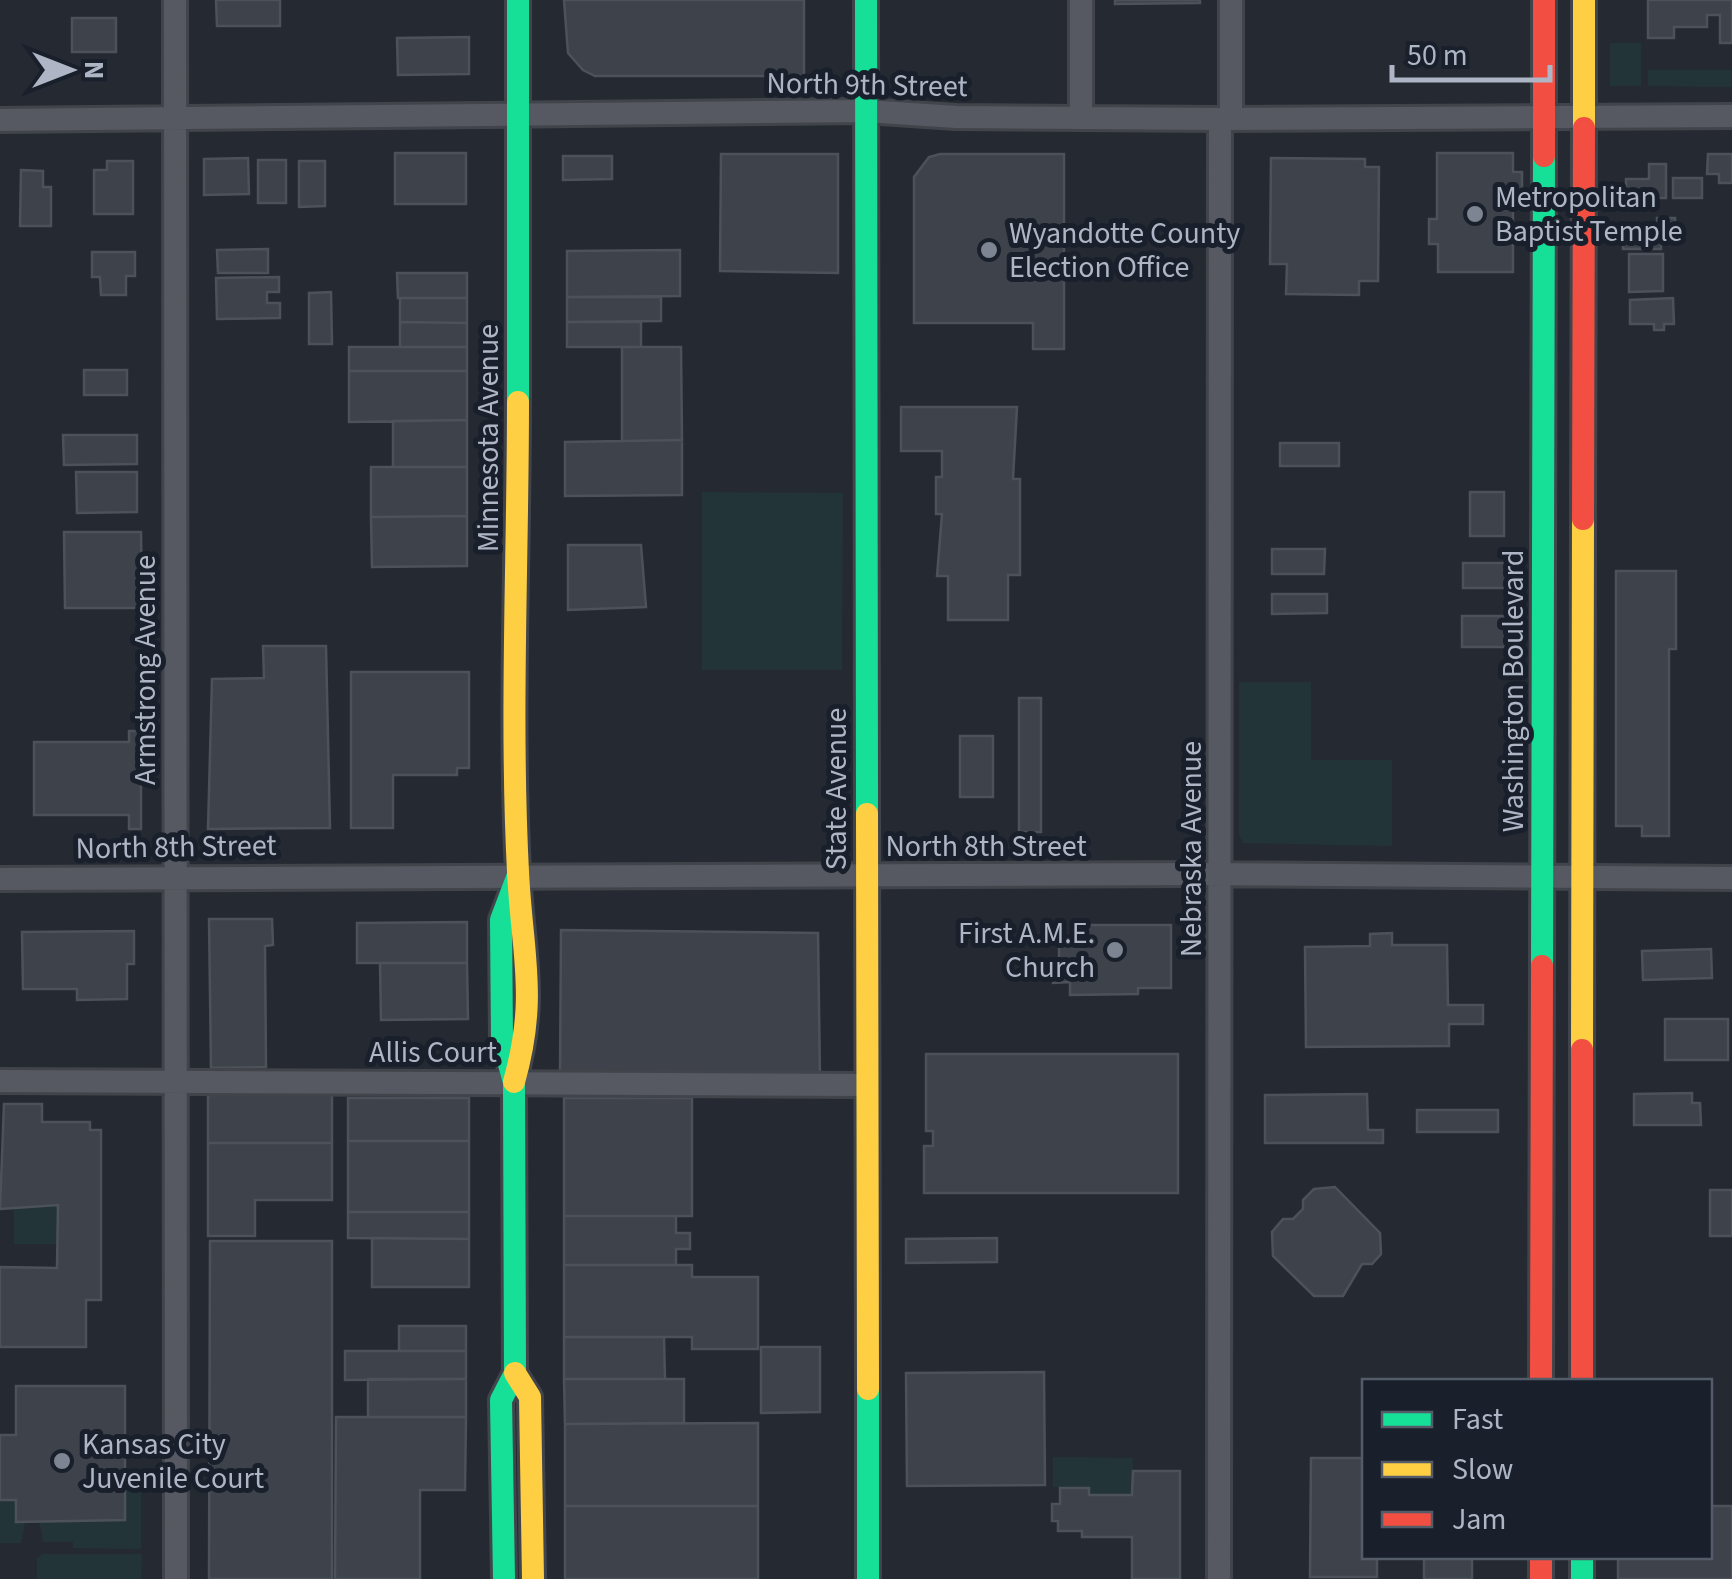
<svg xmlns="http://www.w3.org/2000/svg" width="1732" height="1579" font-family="'Source Sans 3',sans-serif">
<rect width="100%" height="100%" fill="#252a32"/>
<path fill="#223437" d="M1610 43H1641V86H1610Z
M1648 70H1732V87L1648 86Z
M702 492 843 493 842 670H702Z
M1239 682H1311V760H1392V846L1243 843 1239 834Z
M14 1205H58V1244H14Z
M1053 1457 1133 1458 1132 1495H1089L1088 1488 1053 1487Z
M125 1487H141V1549L73 1548V1542H43L39 1519Z
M0 1500H16V1522H25L21 1543H0Z
M42 1554H142L141 1579H37V1559Z"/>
<path fill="#3e424a" stroke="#4d525a" stroke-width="2.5" d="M216 0H280V26H217Z
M564 0H804V76H595L583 70 568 53Z
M1115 0H1200V3L1115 4Z
M1648 0H1732V43H1720V15H1707V27H1674V38H1648Z
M72 18H116V52H72Z
M469 37V74L398 75 397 38Z
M395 153H466V204H395Z
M1437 153H1513V172H1522V208H1513V272H1438V244H1429V219H1437Z
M721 154H838V273L720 271Z
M940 154H1064V349H1033V323H914V177L929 157Z
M1708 154H1732V183H1719V174H1707Z
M563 156H612V179L563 180Z
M248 158 249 194 204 195V159Z
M1271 158 1365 159V167H1379L1378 281H1359V295L1286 294 1287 264H1270Z
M258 160H286V203H258Z
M107 161H133V214H94V170H107Z
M299 161H325V206L299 207Z
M1649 164H1666V198H1626V179H1649Z
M21 170 43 171V187H51V226H20Z
M1673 178H1702V198H1673Z
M1657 218H1675V242H1661V249H1623L1622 225 1657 224Z
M268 249V273H218L217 250Z
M680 250V296L567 297V251Z
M92 252H135V276H126V295H101L100 277H92Z
M1629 254H1663V291L1629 292Z
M397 273H467V298H398Z
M279 277V292H267V303H280V318L217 319 216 278Z
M331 292 332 344H309V293Z
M567 297H661V321L567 322Z
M400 298H467V323L400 322Z
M1673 298 1674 324H1664V330H1654V324H1630V300Z
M400 322 467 323V347H400Z
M567 322H641V347H567Z
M349 347H467V371H349Z
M622 347H681L682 440 622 441Z
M84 370H127V395H84Z
M349 371H467V420L349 422Z
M901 407H1017L1013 479H1020V575H1008V620H948V576H937L942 514H936V477H942V451H901Z
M467 420V467H393V421Z
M63 435H137V464L64 465Z
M682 440V495L565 496V442Z
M1280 443H1339V466H1280Z
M371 467H467V516L371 517Z
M76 472H137V512L77 513Z
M1470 492H1504V536H1470Z
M467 516V566L372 567 371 517Z
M64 532H141L142 608H65Z
M568 545H641L646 607 568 610Z
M1272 549H1325L1324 574H1272Z
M1463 563H1508V588H1463Z
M1616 571H1676V649H1669V836H1642V826H1616Z
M1272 594H1327V613L1272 614Z
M1462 616H1507V647H1462Z
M263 646H326L330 828 208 829 212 679 264 678Z
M351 672H469V768H457V775H393V828H351Z
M1019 698H1041V832H1019Z
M129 731H141V829H129V815H34V742H129Z
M960 736H993V797H960Z
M209 919H272L273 945 265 946 266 1067 211 1068Z
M467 922V963H357V923Z
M1083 925H1171V988H1138V994L1070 995V982L1053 983V963H1059V936H1083Z
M561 930 818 933 820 1079 560 1077Z
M134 931V964H127V999L77 1000V989H23L22 932Z
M1392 933V945H1447L1448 1005H1483V1024H1449V1046L1306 1047 1305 947 1370 946V934Z
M1711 949 1712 978 1643 980 1642 951Z
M380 963H467L468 1019 381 1020Z
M1665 1019H1728V1060H1665Z
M926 1054H1178V1193H924V1146H933V1131H926Z
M1692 1093V1103H1700L1701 1125H1634V1094Z
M332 1094V1143H208V1095Z
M1367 1094 1368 1130H1383V1143H1265V1095Z
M348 1098H469V1141H348Z
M564 1098H692V1216H564Z
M4 1104H42V1122H90V1130H101V1300H86V1347H0V1267L57 1268 58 1205 0 1209Z
M1417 1110H1498V1132H1417Z
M348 1141H469V1212H348Z
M208 1143H332V1200H255V1236H208Z
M1335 1187 1380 1233 1381 1254 1372 1264H1362L1343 1296H1314L1273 1256 1272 1232 1283 1219H1293L1303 1209V1200L1314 1189Z
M1710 1190H1732V1236H1710Z
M348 1212H469V1239L348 1238Z
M564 1216H676V1233H690V1249H676V1265H564Z
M372 1238 469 1239V1287H372Z
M997 1238V1262L906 1263V1239Z
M210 1241H332V1579H209Z
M564 1265H692V1277H758V1349H692V1337H564Z
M399 1326H466V1351H399Z
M564 1337H664L665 1379H564Z
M761 1347H820V1412L761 1413Z
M345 1351H466V1379L345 1380Z
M1044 1372 1045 1485 907 1486 906 1373Z
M368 1379H466V1417H368Z
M564 1379H684V1423L565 1424Z
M16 1386H125V1520L16 1522V1500H0V1435H16Z
M336 1417H466L465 1490H420V1579H335Z
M758 1423V1506H565V1424Z
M1311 1458H1364V1556H1377V1577H1310Z
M1133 1471H1180V1579H1132V1537H1082V1531H1058V1521H1052V1504H1060V1488H1089V1495H1132Z
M565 1506H758V1579H565Z
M1710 1506H1732V1579H1618V1556H1710Z
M1424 1556H1472V1579H1424Z"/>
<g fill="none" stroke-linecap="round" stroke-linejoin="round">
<defs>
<path id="street" d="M175 0 176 1579
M1231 0V119
M1081 118V0
M0 120 866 111 956 117 1220 119 1732 116
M0 879 1193 874 1732 878
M0 1081 866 1085
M1219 1579 1220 119"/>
<path id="fast" d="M518 0V402
M866 0 867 814
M1542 966 1544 156
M868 1389V1579
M1582 1556V1579
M504 1579 501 1400 515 1373 514 1082 502 1039 501 920 518 875"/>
<path id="slow" d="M1584 128V0
M867 814 868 1389
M1582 1050 1583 519
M514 1082C538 997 522 954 518 872 510 717 518 557 518 402
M515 1373 530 1397 533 1579"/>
<path id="jam" d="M1544 156V0
M1583 519 1584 128
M1541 1382 1542 966
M1582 1382V1050
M1541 1556V1579"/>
</defs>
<use href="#street" stroke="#41454b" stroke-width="28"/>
<use href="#fast" stroke="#41454b" stroke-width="28"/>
<use href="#slow" stroke="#41454b" stroke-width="28"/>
<use href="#jam" stroke="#41454b" stroke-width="28"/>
<use href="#street" stroke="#565961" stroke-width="22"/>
<use href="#fast" stroke="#16e098" stroke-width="22"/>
<use href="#slow" stroke="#ffcf43" stroke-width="22"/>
<use href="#jam" stroke="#f24e42" stroke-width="22"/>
</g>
<g fill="#7e8592" stroke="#19202c" stroke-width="4">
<circle cx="1475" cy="214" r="10"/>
<circle cx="989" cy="250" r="10"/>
<circle cx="1115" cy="950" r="10"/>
<circle cx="62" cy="1461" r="10"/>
</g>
<g text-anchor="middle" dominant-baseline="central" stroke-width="10" stroke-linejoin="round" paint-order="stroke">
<g font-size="30" fill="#aeb6c5" stroke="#19202c">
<text transform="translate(867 85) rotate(1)">North 9th Street</text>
<text transform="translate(488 438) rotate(-90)">Minnesota Avenue</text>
<text transform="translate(145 670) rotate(-90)">Armstrong Avenue</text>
<text transform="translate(1513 691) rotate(-90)">Washington Boulevard</text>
<text transform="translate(836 789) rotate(-90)">State Avenue</text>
<text x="986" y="846">North 8th Street</text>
<text transform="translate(176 847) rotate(-1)">North 8th Street</text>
<text transform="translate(1191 849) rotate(-90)">Nebraska Avenue</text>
<text x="433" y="1052">Allis Court</text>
</g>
<g font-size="30" fill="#aeb6c5" stroke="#19202c" text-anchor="start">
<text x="1495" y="197">Metropolitan<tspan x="1495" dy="34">Baptist Temple</tspan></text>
<text x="1009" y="233">Wyandotte County<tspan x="1009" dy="34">Election Office</tspan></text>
<text x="1095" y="933" text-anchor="end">First A.M.E.<tspan x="1095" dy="34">Church</tspan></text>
<text x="82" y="1444">Kansas City<tspan x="82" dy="34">Juvenile Court</tspan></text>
</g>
</g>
<rect x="1362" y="1379" width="350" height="180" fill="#19202c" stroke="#555c69" stroke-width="2.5"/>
<rect x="1382" y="1412" width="50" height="15" fill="#16e098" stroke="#555c69" stroke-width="2.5"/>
<text x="1452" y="1429" font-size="30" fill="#aeb6c5">Fast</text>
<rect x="1382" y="1462" width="50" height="15" fill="#ffcf43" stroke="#555c69" stroke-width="2.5"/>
<text x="1452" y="1479" font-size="30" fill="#aeb6c5">Slow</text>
<rect x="1382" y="1512" width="50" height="15" fill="#f24e42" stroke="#555c69" stroke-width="2.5"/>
<text x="1452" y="1529" font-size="30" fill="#aeb6c5">Jam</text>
<g transform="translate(70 70) rotate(90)" stroke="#19202c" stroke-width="8" paint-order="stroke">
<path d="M0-8L18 38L0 25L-18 38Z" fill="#aeb6c5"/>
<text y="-15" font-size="28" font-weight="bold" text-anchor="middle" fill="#aeb6c5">N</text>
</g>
<path d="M1392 65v15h158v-15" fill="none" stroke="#aeb6c5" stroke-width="5"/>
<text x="1407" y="65" font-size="30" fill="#aeb6c5" stroke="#19202c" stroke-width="8" paint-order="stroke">50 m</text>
</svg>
